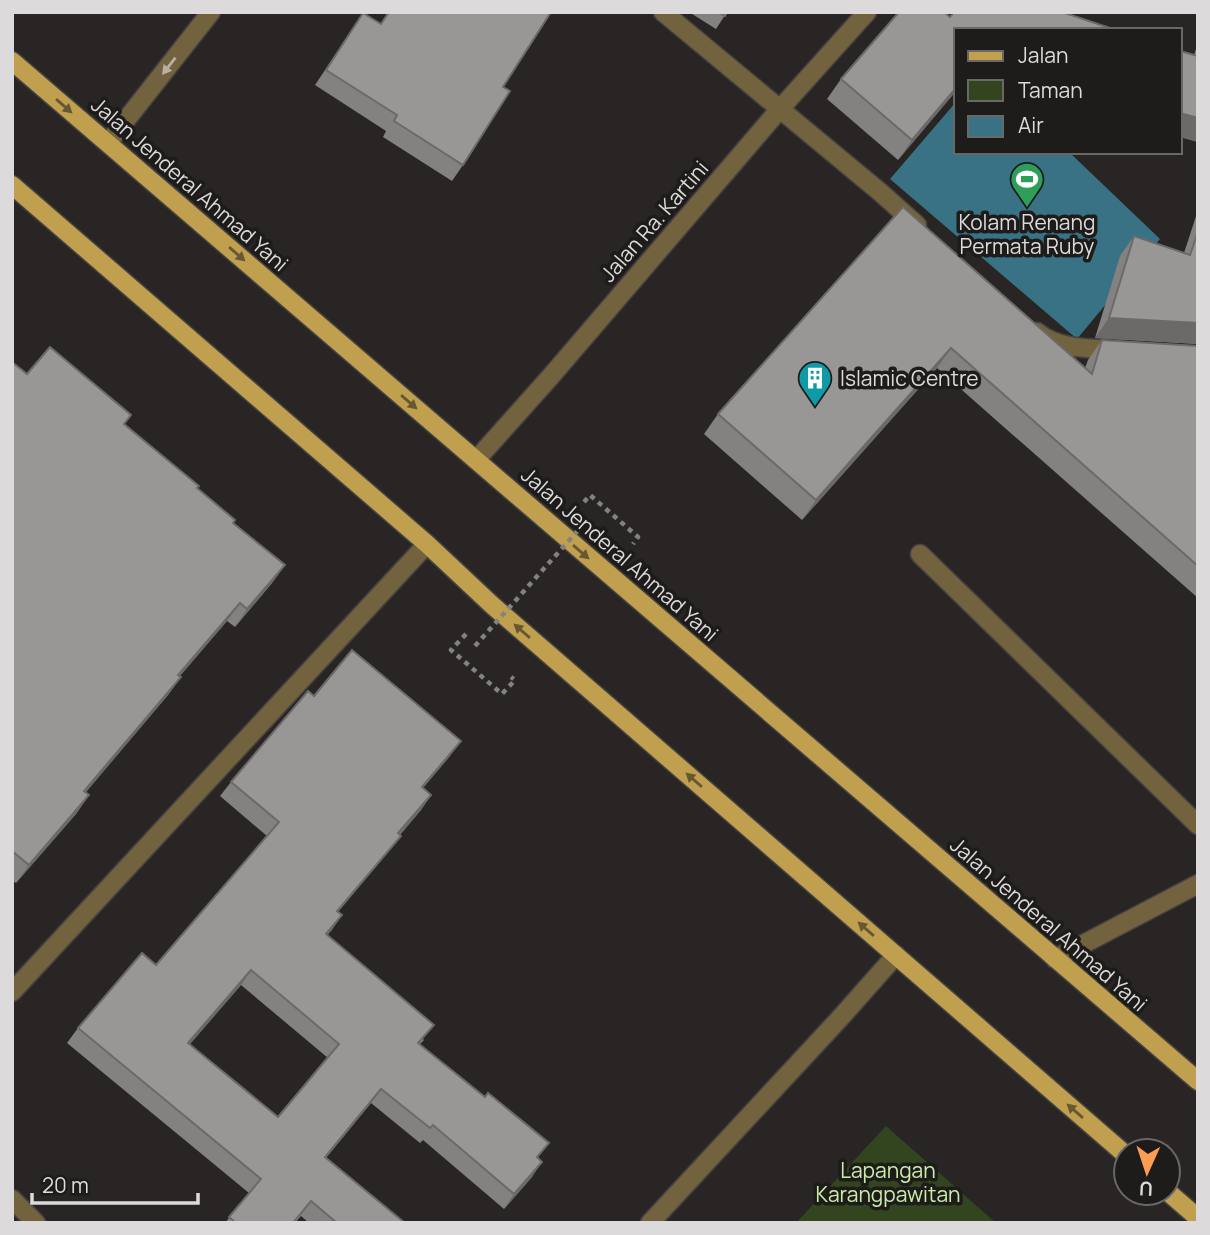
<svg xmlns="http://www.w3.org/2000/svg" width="1210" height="1235" font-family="Manrope,sans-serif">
<rect width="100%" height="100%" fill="#282524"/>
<path fill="#33451f" d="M886 1126 996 1223H796Z"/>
<path fill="#387284" d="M956 102V152H1069L1160 239 1077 339 890 179Z"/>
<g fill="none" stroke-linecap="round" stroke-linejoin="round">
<defs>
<path id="service" d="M108 143 211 12
M920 554 1198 825
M1055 959 1198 884"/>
<path id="minor" d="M663 12 880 192 917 225
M1037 332C1059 350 1091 348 1117 350
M476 460 552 375 779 110 867 12
M12 992 427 544
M12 1199 36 1223
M650 1223 842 1016 896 955"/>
<path id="primary" d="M12 61 1198 1081
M12 185 427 544 492 605 1126 1155
M1168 1192 1198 1218"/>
</defs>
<use href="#service" stroke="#454241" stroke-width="21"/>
<use href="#minor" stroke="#454241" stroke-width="21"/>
<use href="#primary" stroke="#454241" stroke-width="21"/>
<path stroke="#848281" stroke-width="4.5" stroke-dasharray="5 5" stroke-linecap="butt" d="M584 502 590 495 638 537 633 544
M466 634 451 650 502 694 515 680 511 677"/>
<use href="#service" stroke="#72633e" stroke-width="18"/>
<use href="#minor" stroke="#72633e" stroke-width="18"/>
<use href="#primary" stroke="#c0a04e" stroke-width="18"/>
<path stroke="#848281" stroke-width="4.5" stroke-dasharray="5 5" stroke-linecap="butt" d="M475 646 589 518"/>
</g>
<path fill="#848280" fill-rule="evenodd" d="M388 12H551L503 87 463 165 452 181 383 137 386 131 315 85 363 13 381 24Z
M689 12H727L716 29Z
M950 17 956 30V91L898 160 827 99 841 79Z
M1198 43V142L1180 137V51L1194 55Z
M903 207 1085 368 1088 360 1102 340 1198 346V598L937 368 802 520 704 434 718 414Z
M1198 210V344L1095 338 1120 256 1134 236 1184 253Z
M12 362 27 374 125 424 197 488 233 523 285 565 272 583 235 627 227 621 180 676 181 677 168 695 85 793 89 795 76 814 16 883 12 880Z
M314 696 450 756 423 788 431 795 421 810 400 835 390 850 338 912 342 915 327 935 424 1040 420 1044 538 1158 532 1177 504 1209 423 1140 420 1143 371 1103 326 1158 405 1223H309L301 1216 295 1223H225L249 1193 67 1043 78 1028 156 965 267 836 220 796 231 782ZM241 985 328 1058 278 1117 190 1044Z"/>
<path fill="#6b6a68" d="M956 88V91L898 160 912 140Z
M1180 113 1198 118V142L1180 137Z
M1109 318 1198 323V344L1095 338Z
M951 348 937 368 802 520 816 500Z
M285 565 272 583 235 627 247 609Z
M240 603 227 621 165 693 178 675Z
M181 677 168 695 71 810 84 791Z
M461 741 450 756 411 802 422 787Z
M89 795 76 814 16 883 29 865Z
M431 795 421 810 388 848 398 833Z
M401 836 390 850 326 925 337 911Z
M342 915 332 930 316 949 326 934Z
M251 970 241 985 178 1058 188 1043Z
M381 1089 371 1103 314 1172 325 1157Z
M542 1162 532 1177 504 1209 514 1194Z"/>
<path fill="#999795" stroke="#6b6a68" stroke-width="2" fill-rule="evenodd" d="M389 12H551L503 87 510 91 463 165 394 121 397 115 326 70 363 13 381 24Z
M718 12H727L725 16Z
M899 12H944L950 17 954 12H1062L1116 30H956V88L912 140 841 79Z
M1180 51 1198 56V118L1180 113Z
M903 207 1092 374 1102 340 1198 346V566L951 348 816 500 718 414Z
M1198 232V323L1109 318 1134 236 1190 255Z
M50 347 131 415 124 424 199 486 197 488 235 520 233 523 285 565 247 609 240 603 178 675 181 677 84 791 89 795 29 865 12 851V362L27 374Z
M352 650 461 741 422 787 431 795 398 833 401 836 337 911 342 915 326 934 434 1025 418 1043 485 1097 488 1093 549 1143 537 1157 542 1162 514 1194 433 1125 430 1128 381 1089 325 1157 405 1223H337L311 1201 293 1223H236L229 1217 261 1179 78 1028 142 953 156 965 279 822 231 782 308 691 314 696ZM251 970 339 1044 278 1117 188 1043Z"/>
<defs><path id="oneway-solid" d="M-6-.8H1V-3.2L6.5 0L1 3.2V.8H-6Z" transform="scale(1.75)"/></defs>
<use fill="#b7b0a3" href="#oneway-solid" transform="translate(169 66) rotate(128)"/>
<g fill="#675732">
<use href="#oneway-solid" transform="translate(64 106) rotate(41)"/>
<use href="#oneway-solid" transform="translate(237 254) rotate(41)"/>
<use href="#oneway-solid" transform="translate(409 402) rotate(41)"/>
<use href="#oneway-solid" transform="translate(581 552) rotate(41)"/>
<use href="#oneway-solid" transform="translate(522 631) rotate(-139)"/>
<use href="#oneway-solid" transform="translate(694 780) rotate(-139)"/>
<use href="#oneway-solid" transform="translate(866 929) rotate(-139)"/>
<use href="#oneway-solid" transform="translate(1075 1111) rotate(-139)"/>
</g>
<defs>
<symbol id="stadium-pin" viewBox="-11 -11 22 30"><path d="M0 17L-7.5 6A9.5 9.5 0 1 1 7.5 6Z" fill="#2e9e5b" stroke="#1e1c1b"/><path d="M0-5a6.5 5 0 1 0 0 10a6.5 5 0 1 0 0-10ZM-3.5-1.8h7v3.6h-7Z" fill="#fff"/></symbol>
<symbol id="building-pin" viewBox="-11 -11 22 30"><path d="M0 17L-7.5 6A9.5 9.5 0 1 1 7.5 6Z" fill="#0f9aa8" stroke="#1e1c1b"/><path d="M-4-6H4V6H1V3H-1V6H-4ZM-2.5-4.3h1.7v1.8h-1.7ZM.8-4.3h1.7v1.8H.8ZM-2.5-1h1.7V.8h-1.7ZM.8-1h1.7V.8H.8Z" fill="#fff"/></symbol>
</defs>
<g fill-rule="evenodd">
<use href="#stadium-pin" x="1008" y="160" width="38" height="52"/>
<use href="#building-pin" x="796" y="359" width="38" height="52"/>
</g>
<g text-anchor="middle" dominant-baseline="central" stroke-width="7" stroke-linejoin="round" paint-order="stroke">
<g font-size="21" fill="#dcdada" stroke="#1e1c1b">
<text transform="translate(190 184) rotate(41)">Jalan Jenderal Ahmad Yani</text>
<text transform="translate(654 221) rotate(-49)">Jalan Ra. Kartini</text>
<text transform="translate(620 554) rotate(41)">Jalan Jenderal Ahmad Yani</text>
<text transform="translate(1049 924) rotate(41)">Jalan Jenderal Ahmad Yani</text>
</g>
<g font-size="21" fill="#dcdada" stroke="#1e1c1b">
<text x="1027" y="222">Kolam Renang<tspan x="1027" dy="24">Permata Ruby</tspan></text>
<text x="840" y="378" text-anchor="start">Islamic Centre</text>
</g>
<g font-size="21" fill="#caeca8" stroke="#1e1c1b">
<text x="888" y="1170">Lapangan<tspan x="888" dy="24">Karangpawitan</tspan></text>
</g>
</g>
<rect width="1210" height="1235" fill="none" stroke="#dcdada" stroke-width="28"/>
<rect x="954" y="28" width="228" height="126" fill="#1e1c1b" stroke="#6a6867" stroke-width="2"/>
<rect x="968" y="51" width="35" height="10" fill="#c0a04e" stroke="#6a6867" stroke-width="2"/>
<text x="1018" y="63" font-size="21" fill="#dcdada">Jalan</text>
<rect x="968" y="80" width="35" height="21" fill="#33451f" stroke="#6a6867" stroke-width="2"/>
<text x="1018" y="98" font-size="21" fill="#dcdada">Taman</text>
<rect x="968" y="116" width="35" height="21" fill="#387284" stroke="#6a6867" stroke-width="2"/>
<text x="1018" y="133" font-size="21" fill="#dcdada">Air</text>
<g transform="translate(1147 1172) rotate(183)"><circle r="33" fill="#1e1c1b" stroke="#6a6867" stroke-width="2"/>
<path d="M0-5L12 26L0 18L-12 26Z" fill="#fc9d53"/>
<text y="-10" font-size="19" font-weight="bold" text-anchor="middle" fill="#dcdada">U</text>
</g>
<path d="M32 1193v10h166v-10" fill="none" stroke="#dcdada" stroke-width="3.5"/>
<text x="42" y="1193" font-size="21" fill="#dcdada" stroke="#1e1c1b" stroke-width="5" paint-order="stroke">20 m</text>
</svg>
